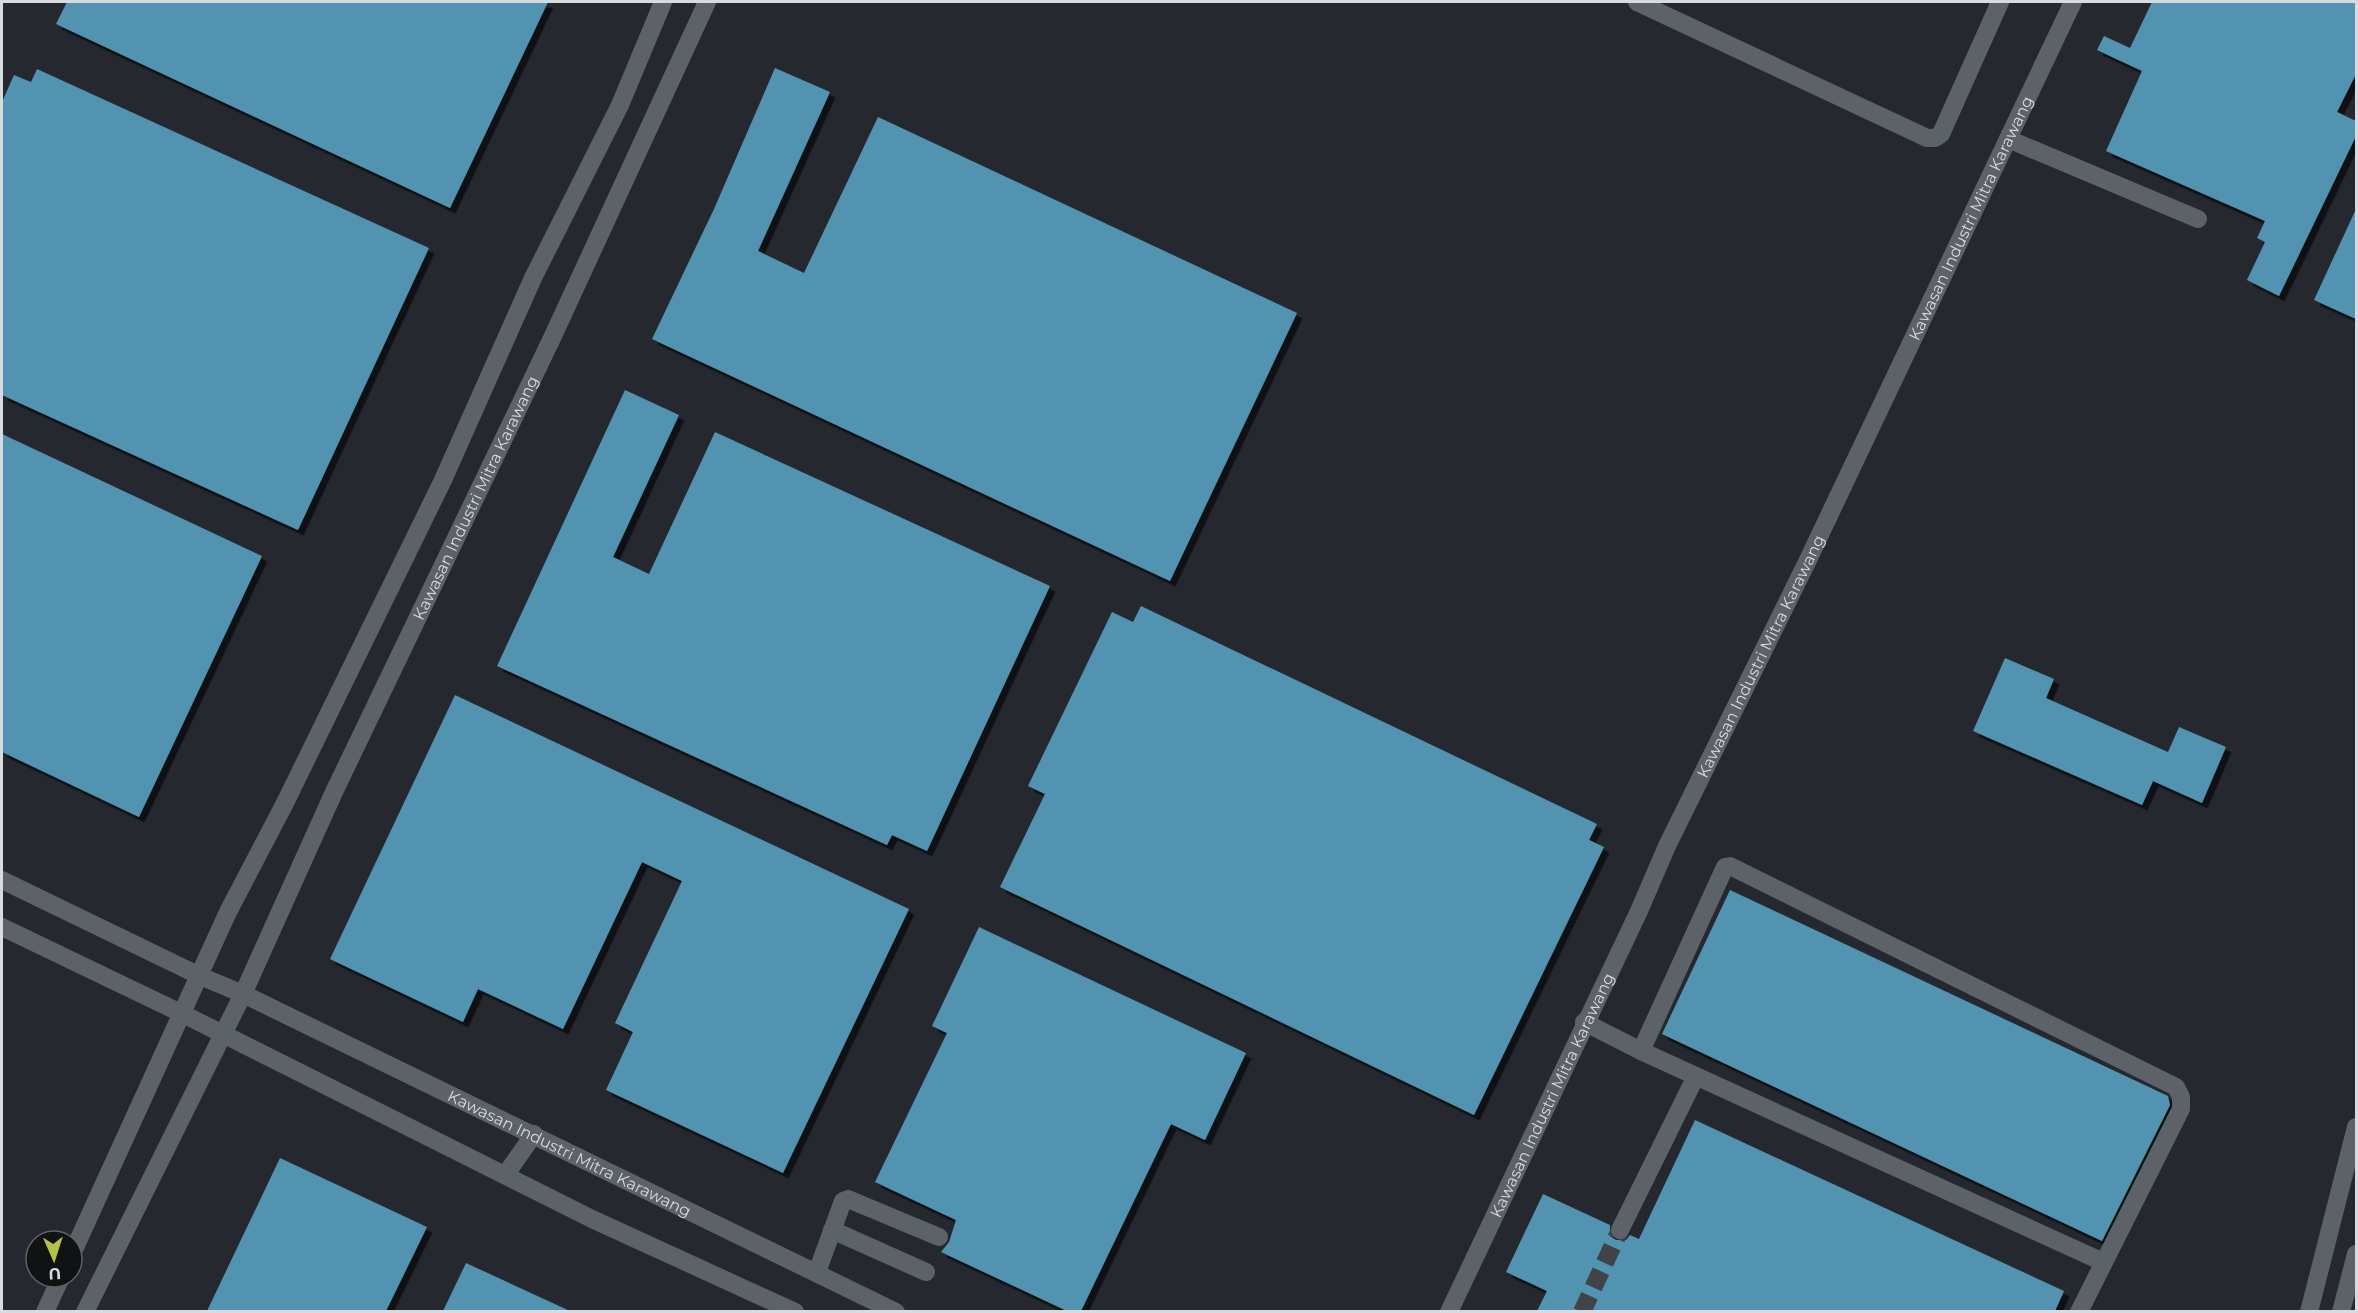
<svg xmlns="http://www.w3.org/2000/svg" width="2358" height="1313" font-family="Montserrat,sans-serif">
<defs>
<filter id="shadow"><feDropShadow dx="5.5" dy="5.5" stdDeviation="0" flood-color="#0009"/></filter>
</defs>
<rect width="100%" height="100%" fill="#25292f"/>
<path fill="#5193b0" filter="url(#shadow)" d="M67 2H548L450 208 56 24Z
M2152 2H2356V74L2337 112 2356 121V136L2279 296 2247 280 2265 242 2257 238 2265 221 2106 151 2142 71 2097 50 2104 36 2130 48Z
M775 68 830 92 758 251 804 273 878 117 1297 313 1170 581 652 339 714 209Z
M37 69 429 248 298 530 2 395V102L14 75 31 82Z
M2356 209V319L2314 300Z
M625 390 679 415 613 557 649 574 715 432 1050 586 927 851 892 835 887 845 497 666Z
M2 434 262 556 139 817 2 752Z
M1141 606 1597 824 1589 840 1604 847 1474 1115 1000 887 1045 794 1028 786 1112 612 1133 622Z
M2005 658 2054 679 2046 698 2168 752 2179 727 2226 747 2202 803 2153 781 2142 805 1973 731Z
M455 695 909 909 783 1173 606 1090 633 1032 615 1023 682 881 642 862 563 1029 478 989 463 1022 330 959Z
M1730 890 2168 1096 2170 1105 2102 1241 1662 1034Z
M979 927 1246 1053 1205 1140 1171 1124 1081 1311H1067L941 1252 949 1242 956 1220 875 1182 947 1033 932 1026Z
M1695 1120 2064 1291 2055 1311H1537L1547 1291 1506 1272 1543 1194 1610 1225V1236L1616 1240H1626L1630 1235 1639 1239Z
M280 1158 427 1227 386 1311H207Z
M466 1263 570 1311H443Z"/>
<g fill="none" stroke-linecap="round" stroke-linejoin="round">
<path stroke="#404449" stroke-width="18" stroke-dasharray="18 9" stroke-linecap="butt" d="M1582 1312 1620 1230"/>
<g stroke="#5d6269" stroke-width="18">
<path d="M1637 2 1927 138H1935L1941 134 2000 2"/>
<path d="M2008 139 2198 219"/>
<path id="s1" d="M2 880 200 976 243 994 896 1312"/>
<path d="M2 927 183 1014 592 1219 795 1312"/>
<path d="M1584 1022 1641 1051 2103 1262"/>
<path d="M1641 1051 1725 867 1730 866 2176 1087 2181 1097V1109L2079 1312"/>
<path d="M506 1174 534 1134"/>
<path d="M832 1230 926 1272"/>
<path d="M1620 1230 1696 1076"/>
<path d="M72 1254 228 912 285 803 443 480 533 278 620 105 663 2"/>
<path d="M817 1272 843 1201 848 1199 939 1237"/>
<path d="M45 1312 61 1277"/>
<path id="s2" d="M85 1312 243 994 334 792 553 336 707 2"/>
<path id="s3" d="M1449 1312 1639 911 1667 846 1807 562 2073 2"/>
<path d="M2309 1312 2356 1127"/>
<path d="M2341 1312 2356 1254"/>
</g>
</g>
<g text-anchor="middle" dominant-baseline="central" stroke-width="6" stroke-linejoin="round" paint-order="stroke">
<g font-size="16" fill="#d7dade" stroke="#101214">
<text stroke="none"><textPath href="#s3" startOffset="1212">Kawasan Industri Mitra Karawang</textPath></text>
<text stroke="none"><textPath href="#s2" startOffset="903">Kawasan Industri Mitra Karawang</textPath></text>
<text stroke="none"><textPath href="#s3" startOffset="726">Kawasan Industri Mitra Karawang</textPath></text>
<text stroke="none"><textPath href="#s3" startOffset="240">Kawasan Industri Mitra Karawang</textPath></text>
<text stroke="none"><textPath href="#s1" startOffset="630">Kawasan Industri Mitra Karawang</textPath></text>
</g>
</g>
<rect width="2358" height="1313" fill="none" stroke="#d7dade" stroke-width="6"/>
<g transform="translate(54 1259) rotate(177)"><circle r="28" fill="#101214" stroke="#606265" stroke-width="1.5"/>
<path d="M0-4.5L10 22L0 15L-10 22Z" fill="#b4c24a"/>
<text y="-9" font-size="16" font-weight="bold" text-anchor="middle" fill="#d7dade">U</text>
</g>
</svg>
